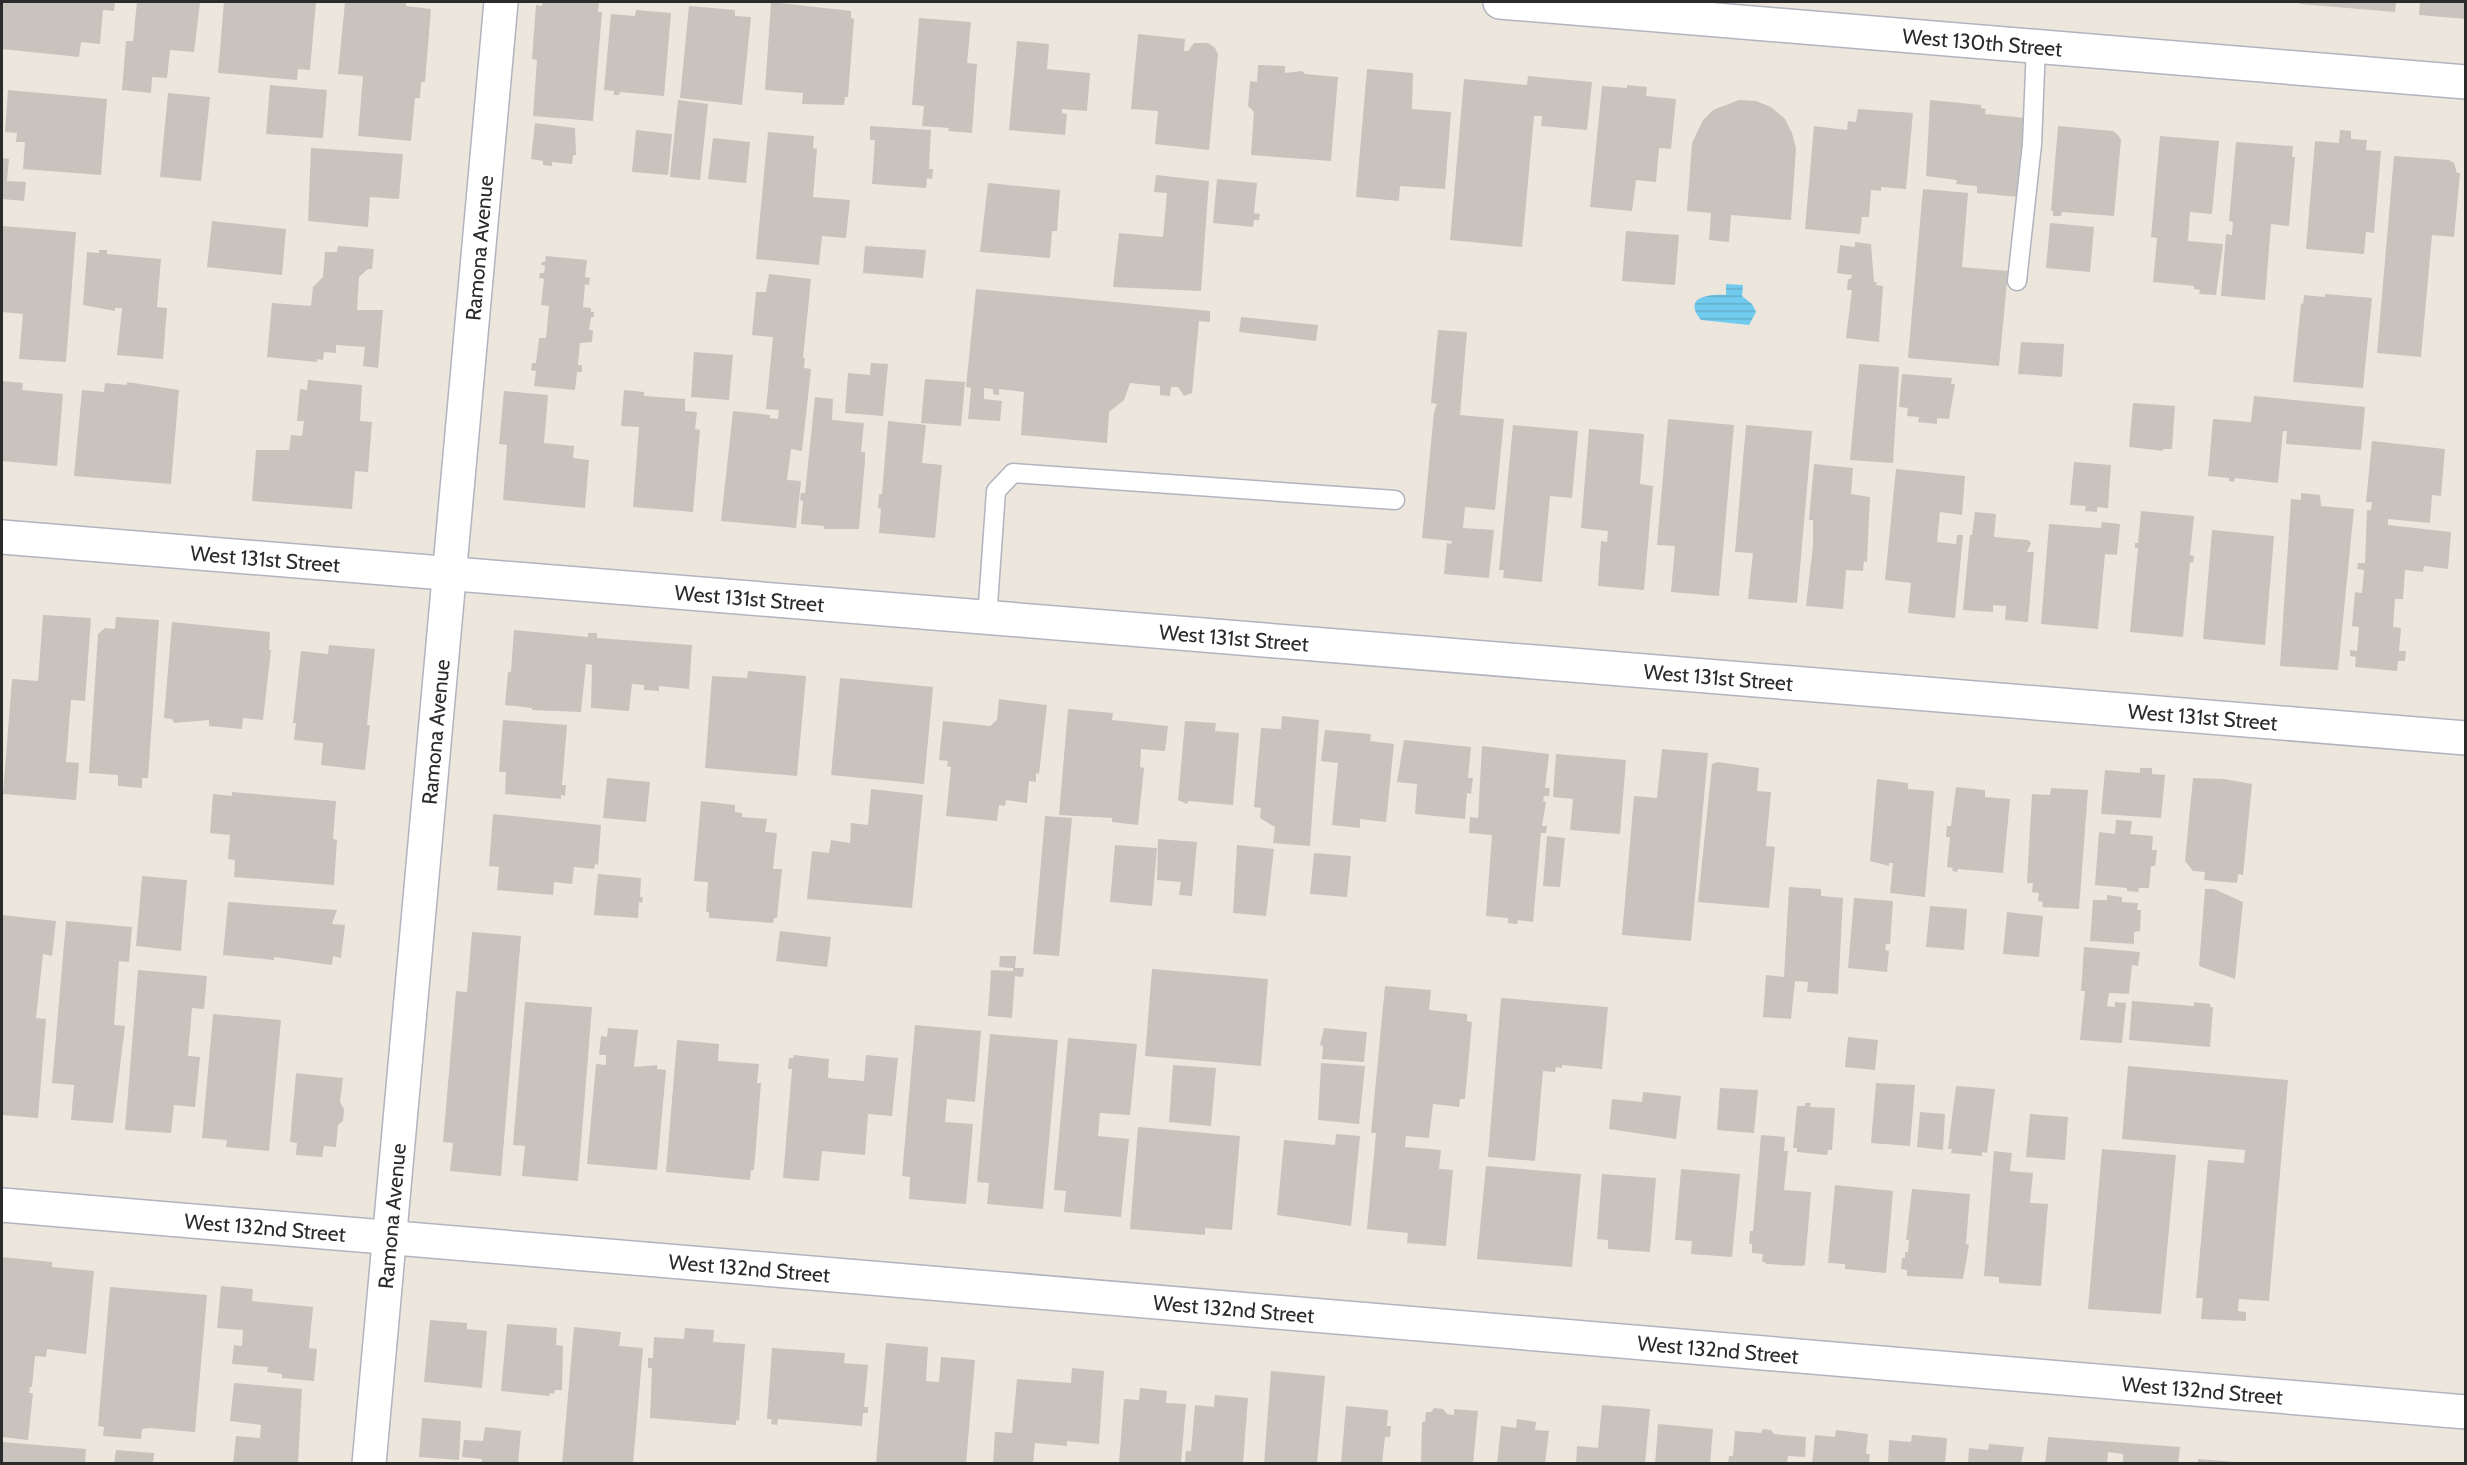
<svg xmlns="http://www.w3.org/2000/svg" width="2467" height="1465" font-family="Cabin,sans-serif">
<defs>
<pattern id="water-rules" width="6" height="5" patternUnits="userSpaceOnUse" patternTransform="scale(1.5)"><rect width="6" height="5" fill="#71cbee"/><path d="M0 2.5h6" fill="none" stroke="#62aecc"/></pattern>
</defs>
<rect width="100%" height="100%" fill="#ede6dd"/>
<path fill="url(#water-rules)" d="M1726 284 1743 285 1742 296 1752 304 1756 312 1749 325 1701 320C1682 297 1709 294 1726 295Z"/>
<path fill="#c8c3bd" d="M2 2H115L114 11 103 10 100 44 81 42 79 57 2 49Z
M137 2H200L194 52 170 50 167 78 152 77 151 93 122 90 126 41H133Z
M224 2H316L310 70 298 69 297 80 218 73Z
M345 2H406V6L431 9 425 82H421L420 98H415L411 141 358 136 363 76 338 74Z
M543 2H599L598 12H602L593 121 533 116 537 60 532 59 536 5 542 6Z
M771 2 851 11V18L854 19 848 97H845L844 105 802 104 803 93 765 90Z
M2300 2H2396L2395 12 2300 4Z
M2420 2H2466V19L2419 15Z
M689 6 735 10V16L751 17 742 105 680 98Z
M636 10 671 13 664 96 620 92 619 95H614V91L604 90 611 14 635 16Z
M919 18 971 22 967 63 977 64 972 133 948 131 949 128 922 126 924 106 912 105Z
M1138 34 1185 39 1184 51H1188L1194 43H1208L1215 48 1218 54 1209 150 1155 144 1158 111 1131 109Z
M1017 41 1049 44 1047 69 1090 73 1087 111 1062 109V113L1067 114 1065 135 1009 130Z
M1258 65 1285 66V73L1302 71 1305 74 1338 77 1331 161 1251 155 1254 112 1248 106 1250 81 1257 82Z
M1367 69 1413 73 1412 109 1451 112 1445 189 1400 186 1399 201 1356 197Z
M1528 76 1592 82 1587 130 1541 126 1542 116H1534L1522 247 1450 240 1464 79 1527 85Z
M270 85 327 90 323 138 266 134Z
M1627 85 1647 87 1646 96 1676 99 1671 149 1659 148 1656 182 1636 180 1632 211 1590 207 1602 86 1627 88Z
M8 90 107 99 101 175 23 169 25 142H16L17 133 5 132Z
M168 93 210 97 201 181 160 177Z
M678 100 708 104 700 180 670 177Z
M1739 100 1756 101 1771 107 1785 119 1792 133 1796 149 1791 220 1731 215 1729 242 1709 240 1711 213 1687 211 1692 143 1703 120 1713 110Z
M1930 100 1981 105V108L1986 109 1985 114 2026 118 2018 197 1977 193V186L1956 184 1957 180 1926 176Z
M1858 109 1913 113 1906 189 1881 187V191L1871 190 1869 217H1862L1860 234 1805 229 1814 126 1847 130 1848 121 1856 122Z
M535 123 575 128 576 155H573L572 164 552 162V166L543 165V161L531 159Z
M870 126 931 130 929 169H933L932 179 927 178 926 188 872 184 875 140H870Z
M2058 126 2113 131 2118 135 2121 140 2114 216 2062 212 2061 216H2053V211H2051Z
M636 130 672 134 668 175 632 172Z
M2340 130 2351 131V139L2367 140 2366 150 2381 151 2374 233 2366 232 2364 254 2306 249 2315 141 2339 143Z
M768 132 814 136 813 148 817 149 813 197 850 200 846 238 822 236 819 265 756 259Z
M2160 136 2219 141 2212 214 2190 212 2188 241 2223 244 2216 295 2199 294 2200 290 2194 289V286L2153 282 2157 238 2151 237Z
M713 138 750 142 746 183 708 179Z
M2236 142 2293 146 2292 157H2295L2289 226 2271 224 2265 300 2221 296 2226 234 2232 235 2233 222 2229 221Z
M311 148 403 154 399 199 370 197 368 227 308 221Z
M2394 156 2449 160 2454 163 2457 173H2460L2454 237 2432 235 2421 357 2377 353Z
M2 158 9 159 7 181 26 182 24 201 2 199Z
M1156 175 1209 181 1201 291 1113 287 1119 233 1163 237 1167 193 1154 192Z
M1217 179 1257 183 1254 213 1260 214 1259 220H1254L1253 227 1213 223Z
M988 183 1060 190 1057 231H1052L1050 258 980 252Z
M1923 189 1968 193 1962 267 2008 271 1999 366 1908 358Z
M212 221 286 229 282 275 207 267Z
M2050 223 2094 227 2090 272 2046 268Z
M2 226 76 232 66 362 19 359 23 314 2 312Z
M1626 231 1679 235 1675 285 1622 281Z
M1855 242 1871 244 1874 282H1877L1876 285 1883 286 1879 342 1846 338 1852 290H1847L1848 279H1851L1852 275 1837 273 1840 245 1855 247Z
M338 246 374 249 372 269H368L359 277 357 310H383L378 368 363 366 365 347 336 345V353L324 352 323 360 317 359V362L267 357 272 303 311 306 313 287 323 277 325 252H337Z
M865 246 926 250 923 278 863 273Z
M99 250H107V254L161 259 157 307 167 308 163 359 117 355 122 308H115V311L83 305 87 252 99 253Z
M546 256 587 260 585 277 590 278 589 285 585 284 583 307 591 308V312H594V317H591L589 330H593L592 342 580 343 578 365H582V372H577L575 390 534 386 536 371 531 370 532 363H536L539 338H546L549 306 541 305 544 279 539 278 540 273H544L545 265H541L542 262H545Z
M769 274 811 279 803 358H805L804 368 811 369 802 451 791 449 787 480 801 481 796 528 721 521 733 411 770 415V418L778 419 779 410 766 409 773 337 752 335 756 292H766Z
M976 289 1210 311V322L1199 321 1192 393 1184 396 1178 387H1171L1170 396 1160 395V386L1130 383 1124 400 1109 412 1107 443 1021 435 1024 392 999 389V395L993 394V389L984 388V399L1002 401 1000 421 968 419 971 388 966 387Z
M2325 294 2372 298 2363 388 2293 382 2301 303 2303 304 2304 295 2325 297Z
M1241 317 1318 325 1316 341 1239 332Z
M1438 330 1467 332 1460 415 1504 419 1495 510 1465 507 1463 528 1494 530 1489 578 1444 574 1447 543 1451 544 1452 541 1422 538 1434 412 1437 404 1431 403Z
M2021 342 2064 344 2062 377 2018 374Z
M694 352 733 355 729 400 691 397Z
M871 363 888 364 883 416 845 413 848 373 870 375Z
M1859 364 1899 367 1893 463 1850 460Z
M1902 374 1952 378 1951 384H1955L1949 419 1937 418V424L1918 422 1919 417 1907 416 1908 408 1899 407Z
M925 379 965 382 961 426 921 423Z
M308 380 362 385 360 421 372 422 368 472 355 471 352 509 252 501 256 450H289L291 435 302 436 304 421H297L300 389 307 390Z
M2 381 23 383 22 390 63 394 57 466 2 461Z
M127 382 179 390 171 484 74 476 82 390 104 392 105 383 127 385Z
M624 390 644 392V396L685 399V411L697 412 695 429 700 430 693 512 633 507 639 427 621 426Z
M504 391 548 395 544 443 574 446 573 458 589 460 585 508 503 500 507 445 499 444Z
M2254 396 2365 407 2361 450 2286 444 2287 431H2283L2278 483 2235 478 2234 482 2229 481V478L2208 476 2213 419 2251 422Z
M815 397 833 399 832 420 864 423 861 452H865V461L859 529H824V526L801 524 803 501 800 500 801 493H805Z
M2133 403 2175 406 2172 449H2163V451L2129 447Z
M1668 419 1734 425 1719 596 1671 592 1675 546 1657 545Z
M888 421 926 425 922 463 942 465 935 538 879 533 881 509 878 508 879 494H882Z
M1513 425 1578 431 1572 498 1550 496 1542 582 1503 578 1504 570H1499Z
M1746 425 1812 431 1797 603 1748 599 1753 553 1735 552Z
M1589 429 1644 434 1640 484 1653 486 1644 590 1598 586 1601 541 1607 542 1608 531 1581 528Z
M2372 441 2445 449 2441 496 2432 495 2430 523 2388 519V525L2451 532 2448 569 2424 566 2423 572 2405 570 2403 599H2395L2393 627 2401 628 2399 651H2406L2405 661H2398L2397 671 2355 667 2356 657 2350 656V650L2357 651 2359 627 2352 626 2355 592 2362 593 2364 570 2357 569 2358 563H2365L2367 510H2371L2372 502H2366Z
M2074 462 2111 465 2108 508 2097 507V512L2085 511 2086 506 2070 505Z
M1814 464 1853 468 1851 494 1870 497 1867 562 1864 561 1863 571 1846 570 1843 609 1806 606 1813 545V520H1809Z
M1896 469 1965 476 1962 515 1940 512 1937 542 1956 544 1957 535H1963L1955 618 1908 613 1911 583 1885 580Z
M2301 493 2320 495 2321 506 2354 509 2338 670 2280 666 2291 499 2301 500Z
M2141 511 2194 516 2190 555 2194 556 2193 563 2190 562 2183 637 2130 632 2138 548H2135V543H2138Z
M1975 512 1996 514 1994 537 2028 540 2031 543 2027 552H2034L2028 622 2005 620 2006 606 1993 605V612L1963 610 1970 535H1972Z
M2102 522 2120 524 2117 555 2105 554 2098 629 2041 624 2049 524 2101 528Z
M2212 530 2274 536 2265 645 2203 639Z
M43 615 91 618 85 701 71 700 66 762 79 763 76 800 3 794 12 679 38 681Z
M116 617 159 620 148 778H142V788L118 786V775L89 773 98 634 105 628 115 629Z
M172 622 270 632 269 650H271L263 720 243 718 242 729 209 726V720L174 723 172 719 164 718Z
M514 630 588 637V633H597V638L692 645 689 689 659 686V691L644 690V685L632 684 629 711 591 708 592 665 586 664 581 712 532 710V708L505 705 508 672H511Z
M329 645 375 649 367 725H370L365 770 321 765 323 743 294 740 296 723H293L301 651 328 654Z
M748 671 806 676 797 776 705 768 712 676 747 678Z
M840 678 933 687 924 784 831 775Z
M999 699 1047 705 1039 774 1036 773V782L1029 781 1027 803 1006 800 1005 806 999 805 997 821 946 816 951 767 947 766 948 761 939 760 943 721 990 726 997 720Z
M1068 709 1113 713 1112 720 1168 726 1165 751 1141 749 1140 767 1144 768 1138 825 1112 822V818L1059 815Z
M1282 716 1319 720 1310 846 1273 843 1275 827 1260 818 1261 808 1254 807 1261 728 1281 729Z
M503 720 567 725 562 785H566L565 796 561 795V799L505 794 506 772H499Z
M1185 721 1216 723 1215 731 1239 733 1233 805 1188 801 1187 804 1178 800Z
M1325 730 1371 734 1370 741 1394 744 1386 822 1360 819V828L1332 825 1338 763 1321 761Z
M1404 740 1471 747 1468 778H1473L1471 794 1467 793 1465 819 1415 814 1417 784 1397 782Z
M1482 746 1549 754 1545 788H1550L1549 796H1544L1543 801 1546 802 1542 826H1547L1546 833H1541L1533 922 1518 920 1517 924 1508 923V918L1486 916 1492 835 1469 833 1470 817 1478 818Z
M1662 749 1708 753 1691 941 1622 935 1634 796 1657 798Z
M1556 754 1626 760 1620 834 1570 830 1573 799 1553 797Z
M1718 762 1759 768 1757 791 1771 792 1766 846 1775 847 1769 908 1698 902 1712 764Z
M2140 768H2152V774L2165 775 2161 818 2101 814 2105 770 2140 773Z
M607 778 650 782 646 822 603 818Z
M2193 778 2224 779 2252 784 2243 875 2238 874 2237 883 2204 880 2205 872 2193 871 2185 861Z
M1877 779 1908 783V789L1934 791 1925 897 1890 893 1893 863H1889V866L1870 861Z
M1956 787 1985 790V797L2010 799 2003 873 1958 869 1957 872 1952 871 1953 868 1947 867 1950 837H1946L1947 826H1951Z
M2051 788 2088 790 2079 909 2042 907 2043 902 2038 901 2039 893 2032 892 2033 883H2027L2032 794 2050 795Z
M871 789 923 795 912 908 807 899 812 851 829 853 831 840 850 843 851 823 868 825Z
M232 792 336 801 333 839 337 840 334 885 234 877 235 860 228 859 230 835 210 833 213 794 232 796Z
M701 801 735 805V812L742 813V817L767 819 765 832 777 833 773 869H782L777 918H774L773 923 709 918V912H706L708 882 694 881Z
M493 814 601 825 598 865 595 864 594 869 574 867 572 884 554 882 553 895 497 890 499 867 489 866Z
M1045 816 1072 818 1059 956 1033 954Z
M2116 820 2132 821 2130 834 2153 836 2152 850H2157L2155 866H2151L2149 888H2139L2138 892 2127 891V888L2095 885 2099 832 2115 834Z
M1547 836 1565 838 1560 887 1543 886Z
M1158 839 1197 842 1192 896 1179 895 1181 882 1157 880Z
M1115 845 1157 848 1152 906 1110 902Z
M1237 845 1274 849 1266 916 1233 913Z
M1314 853 1351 856 1347 897 1310 894Z
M598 874 641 878 640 897H643L642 903 639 902 638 918 594 915Z
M142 876 187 880 181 951 136 946Z
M1789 887 1821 889V896L1843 898 1838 994 1807 992 1808 982 1795 981 1791 1019 1763 1017 1766 975 1784 977Z
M2205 889H2214L2243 902 2235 979 2199 966Z
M2107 895 2122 897V902L2138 903 2137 910H2141L2140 931 2134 932V944L2090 941 2093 900H2107Z
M1854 898 1893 901 1890 944H1886L1885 950 1889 951 1887 972 1848 968Z
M228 902 337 910 332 924 345 925 341 958 333 956 332 965 274 957V960L223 955Z
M1930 906 1967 909 1964 950 1926 947Z
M2007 912 2043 916 2039 957 2003 954Z
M2 915 56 921 52 956 43 954 36 1018 46 1019 38 1118 2 1115Z
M66 921 132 927 129 962 119 961 114 1025 125 1026 113 1123 71 1120 74 1085 52 1083Z
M780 931 831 937 827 967 776 961Z
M472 932 521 936 501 1176 450 1171 453 1143 443 1142 456 991 467 992Z
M2084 947 2140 952 2138 966 2132 965 2129 994 2109 993 2107 1006 2115 1007V1002L2126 1003 2122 1043 2080 1040 2085 991H2081Z
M1000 956H1016L1015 968H1024L1023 977 1015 976 1012 1018 988 1016 991 970 1013 971V968L999 967Z
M1152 969 1268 979 1261 1066 1145 1056Z
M138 970 207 976 204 1009 192 1008 188 1056 200 1057 195 1107 174 1105 171 1133 125 1130Z
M1385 986 1431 990 1429 1010 1467 1014V1021L1472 1022 1465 1099H1460L1459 1107 1433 1104 1429 1138 1406 1136 1405 1147 1441 1150 1439 1169 1453 1170 1446 1246 1407 1243 1408 1233 1367 1229 1376 1133H1371Z
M1501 998 1608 1007 1602 1069 1562 1065V1068L1556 1067 1555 1072 1543 1071 1535 1161 1488 1157Z
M2132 1001 2194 1006V1002L2210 1004V1007H2213L2210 1047 2129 1040Z
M525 1002 592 1007 578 1181 522 1176 525 1146 513 1145Z
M213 1014 281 1020 269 1151 226 1147 227 1140 202 1138Z
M915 1025 981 1031 975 1102 947 1099 945 1122 973 1124 966 1204 909 1199 910 1177 902 1176Z
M608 1028 638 1030 634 1067 657 1065V1069L666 1070 657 1170 587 1164 596 1064 606 1065V1055H599L601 1036 607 1037Z
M1324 1028 1367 1032 1364 1062 1322 1059 1323 1046 1320 1045Z
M990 1034 1058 1040 1043 1209 987 1204 989 1183 977 1182Z
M1848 1037 1878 1040 1875 1070 1845 1067Z
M1068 1038 1137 1044 1130 1115 1100 1113 1098 1136 1129 1139 1121 1217 1064 1212 1066 1191 1054 1190Z
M677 1040 719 1044 718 1061 759 1064 757 1083H761L754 1170H751L750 1180 666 1172Z
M794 1055 829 1059 828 1078 864 1081 866 1055 898 1058 892 1116 868 1114 865 1155 822 1151 819 1181 783 1178 792 1069H788L789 1058H793Z
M1321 1063 1365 1066 1359 1124 1318 1120Z
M1173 1065 1216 1068 1211 1126 1169 1122Z
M2128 1066 2288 1080 2269 1301 2239 1299 2238 1311 2246 1312V1321L2201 1319 2203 1298H2196L2208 1160 2244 1163 2245 1150 2122 1139Z
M296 1073 343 1078 340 1102 344 1109 343 1121 338 1125 336 1147 324 1146 322 1157 296 1155 297 1143 290 1142Z
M1876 1083 1915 1085 1910 1146 1871 1143Z
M1956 1086 1995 1089 1987 1153 1982 1152V1156L1951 1153 1952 1149H1948Z
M1720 1088 1758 1090 1754 1133 1717 1130Z
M1643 1092 1681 1096 1676 1139 1609 1129 1612 1099 1642 1102Z
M1805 1103H1811L1810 1107 1835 1108 1832 1150H1828L1827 1155 1797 1152V1148H1793L1797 1106H1805Z
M1920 1112 1945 1114 1943 1150 1917 1147Z
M2030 1114 2068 1117 2065 1160 2026 1157Z
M1138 1127 1240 1136 1232 1230 1205 1228V1235L1130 1229Z
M1336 1134 1360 1136 1351 1226 1277 1215 1284 1140 1335 1145Z
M1761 1135 1785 1137 1784 1151H1788L1784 1190 1811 1192 1805 1265 1802 1266 1767 1264 1762 1261 1763 1254 1752 1253V1244H1749L1750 1231H1753Z
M2102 1149 2176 1155 2161 1314 2088 1309Z
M1994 1151 2012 1153 2010 1171 2033 1173 2030 1203 2048 1204 2041 1286 1999 1283V1277L1984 1276Z
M1486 1166 1581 1174 1572 1267 1477 1259Z
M1681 1169 1740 1174 1732 1257 1691 1254 1692 1241 1675 1240Z
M1602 1174 1656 1178 1650 1252 1608 1249V1240L1597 1239Z
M1835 1185 1893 1191 1886 1273 1845 1269V1264L1828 1263Z
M1912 1189 1970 1194 1966 1244 1969 1245 1963 1279 1907 1276V1270L1901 1269 1902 1258H1905V1252H1908L1909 1240H1906Z
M2 1257 52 1262V1267L94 1271 86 1354 47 1349 46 1357 35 1356 32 1387H30L29 1393H33L28 1440 2 1437Z
M221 1286 253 1289 252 1301 313 1307 309 1348 317 1349 314 1381 282 1378V1374L267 1372 268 1367 232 1364 234 1345 242 1346 243 1330 217 1328Z
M110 1287 207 1295 195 1432 149 1428 142 1429 141 1439 103 1436 104 1427 98 1426Z
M430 1320 467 1323V1329L487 1331 482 1388 424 1382Z
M507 1324 557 1328 556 1345 563 1346 562 1390H555L554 1394 550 1393 549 1396 501 1391Z
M574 1327 621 1332 619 1346 643 1348 633 1464H562Z
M685 1328 714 1330 713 1342 745 1344 739 1421 736 1420V1425L650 1418 652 1368H648V1358H653L654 1337 684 1339Z
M886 1343 928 1347 926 1381 939 1382 941 1357 975 1360 966 1464H876Z
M772 1348 845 1353 844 1363 868 1365 864 1407H868V1413H863L862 1426 778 1419 777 1425 771 1424 772 1419H767Z
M1072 1368 1104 1371 1099 1444 1067 1441V1446L1035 1443 1033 1464H993L995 1432 1012 1433 1017 1379 1071 1383Z
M1271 1371 1325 1376 1317 1464H1264Z
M234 1383 302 1389 298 1464H233L236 1436 260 1438 261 1425 230 1421Z
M1140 1388 1167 1391 1166 1403 1186 1404 1181 1462 1119 1463 1124 1399 1139 1400Z
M1215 1395 1248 1398 1243 1464H1185L1186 1451H1191L1195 1405 1214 1407Z
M1602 1405 1650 1409 1645 1464H1576L1577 1446 1598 1448Z
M1346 1406 1388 1410 1387 1426H1391L1390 1437H1385L1382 1464H1341Z
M1434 1408 1443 1409 1447 1414 1454 1415V1409L1478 1411 1473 1464H1421L1422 1422H1425L1426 1412H1431Z
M422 1418 461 1421 459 1460 419 1457Z
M1517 1419 1536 1422 1535 1430 1549 1431 1545 1464H1497L1501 1426 1516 1428Z
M1658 1424 1713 1429 1710 1464H1655Z
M485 1427 521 1431 518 1464H482V1459L462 1457 464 1440 483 1441Z
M1763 1429 1771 1430 1774 1434 1806 1437 1805 1457 1788 1456 1787 1464H1728L1729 1456H1733L1735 1431 1761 1433Z
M1836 1430 1868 1434 1866 1454H1870L1869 1464H1812L1815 1435 1835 1437Z
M1912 1435 1947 1438 1945 1464H1888L1889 1440 1911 1442Z
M2048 1437 2180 1447 2178 1464H2123V1454L2108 1452 2107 1464H2045Z
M2 1442 86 1449 85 1464H2Z
M1989 1444 2024 1447 2021 1464H1968L1969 1448 1988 1450Z
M116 1450 154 1453 153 1464H114Z
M2198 1459 2236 1462V1464H2198Z"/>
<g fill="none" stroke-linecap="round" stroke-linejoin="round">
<defs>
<path id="service" d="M2017 281 2032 144 2036 46
M987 619 996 491 1013 473 1395 500"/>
<g id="minor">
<path id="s1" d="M1500 2 2466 82"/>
<path id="s2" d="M2 537 2466 738"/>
<path id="s3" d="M2 1205 2466 1412"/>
<path id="s4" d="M369 1464 501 2"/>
</g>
</defs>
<use href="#service" stroke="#b1b3bf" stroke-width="21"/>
<use href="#minor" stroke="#b1b3bf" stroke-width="36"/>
<use href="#service" stroke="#fff" stroke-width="18"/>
<use href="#minor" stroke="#fff" stroke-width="33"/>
</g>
<g text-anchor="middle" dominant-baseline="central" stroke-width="4.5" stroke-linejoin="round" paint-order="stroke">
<g font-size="21" fill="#2b2b2b" stroke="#fff">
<text stroke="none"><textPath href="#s1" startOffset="484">West 130th Street</textPath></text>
<text stroke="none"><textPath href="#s4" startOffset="1221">Ramona Avenue</textPath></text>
<text stroke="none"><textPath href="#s2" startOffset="264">West 131st Street</textPath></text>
<text stroke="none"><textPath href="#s2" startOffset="750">West 131st Street</textPath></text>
<text stroke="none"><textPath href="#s2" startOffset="1236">West 131st Street</textPath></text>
<text stroke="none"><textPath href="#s2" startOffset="1722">West 131st Street</textPath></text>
<text stroke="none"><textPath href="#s2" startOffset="2208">West 131st Street</textPath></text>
<text stroke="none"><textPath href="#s4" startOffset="735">Ramona Avenue</textPath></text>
<text stroke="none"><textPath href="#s4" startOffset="249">Ramona Avenue</textPath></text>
<text stroke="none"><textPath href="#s3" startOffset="264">West 132nd Street</textPath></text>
<text stroke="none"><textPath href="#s3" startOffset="750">West 132nd Street</textPath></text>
<text stroke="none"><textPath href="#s3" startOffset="1236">West 132nd Street</textPath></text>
<text stroke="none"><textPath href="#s3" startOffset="1722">West 132nd Street</textPath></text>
<text stroke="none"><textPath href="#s3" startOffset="2208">West 132nd Street</textPath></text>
</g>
</g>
<rect width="2467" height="1465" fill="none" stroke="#2b2b2b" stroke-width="6"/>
</svg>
